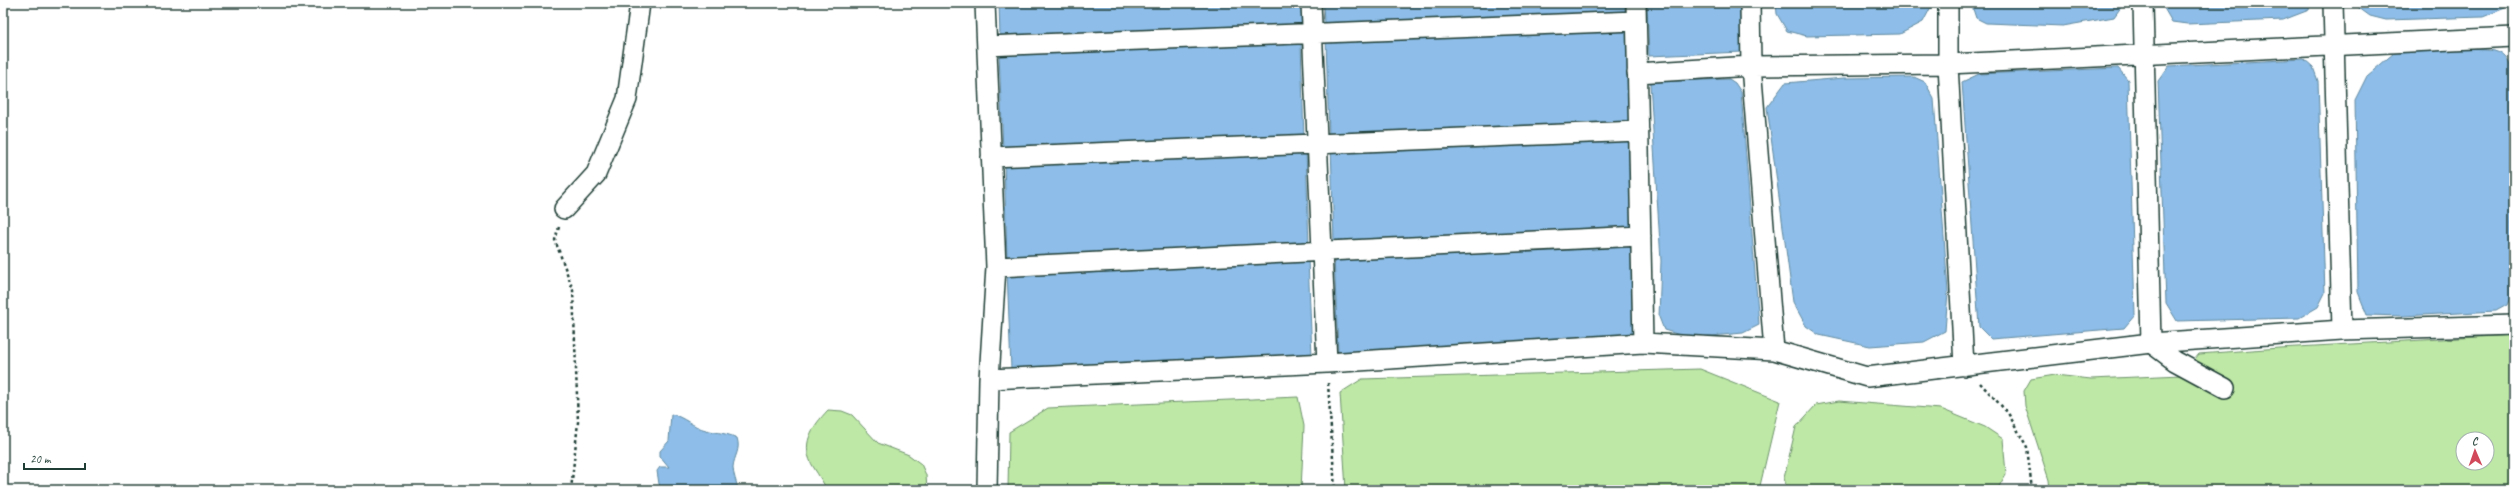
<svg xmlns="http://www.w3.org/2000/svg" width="2517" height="493" font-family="Caveat,sans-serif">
<rect width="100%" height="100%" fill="#fff"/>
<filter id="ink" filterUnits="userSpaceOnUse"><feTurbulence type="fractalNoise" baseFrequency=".025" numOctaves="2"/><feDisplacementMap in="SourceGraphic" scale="8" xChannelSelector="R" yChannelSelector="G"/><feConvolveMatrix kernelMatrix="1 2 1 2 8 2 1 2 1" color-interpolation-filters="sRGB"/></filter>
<g filter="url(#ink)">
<path fill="#bde8a5" stroke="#6e926c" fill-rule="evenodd" d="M2514 335V490H2050L2049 480 2025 406 2024 391 2031 379 2055 375 2091 379 2182 375 2199 354 2279 348ZM2463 439H2487V463H2463Z
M1700 369 1780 401 1759 490H1346L1340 393 1362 379Z
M1298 397 1304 426 1301 490H1008L1009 432 1048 408Z
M1839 401 1941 409 1985 427 2003 439 2006 474 1997 490H1787L1784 478 1796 427 1816 405Z
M828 410 842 411 852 415 878 443 909 455 921 464 926 475 927 490H827C823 482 819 476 814 468 799 445 812 427 828 410Z"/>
<path fill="#8dbde8" stroke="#618aa0" d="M999 3H1301L1302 28 1000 38Z
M1323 3H1625V14L1324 24Z
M1647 3H1740L1742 52 1649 56Z
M1776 3H1932V5L1923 22 1900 34 1807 36 1787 31 1777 14Z
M1971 3H2124L2114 17 2063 26 1986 23 1976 18Z
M2161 3H2310L2309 10 2283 20 2187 24 2172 22Z
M2358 3H2507L2505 8 2483 17 2386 20 2370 16 2359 8Z
M1628 30 1631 127 1329 137 1326 40Z
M1301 43 1304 140 1003 150 999 53Z
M2468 49C2496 51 2507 47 2514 78L2512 293 2507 305 2496 311 2403 316 2367 315 2358 292 2355 100 2367 76 2394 53Z
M2304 59 2313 67 2318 81 2325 293 2318 307 2299 318 2177 321 2166 303 2158 81 2169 66Z
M2118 68 2128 80 2135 315 2124 328 1991 339 1979 327 1962 82 1979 74Z
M1914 77 1925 82 1934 99 1948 292 1945 331 1924 342 1870 346 1819 335 1806 326 1793 302 1767 107 1785 83 1844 78Z
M1729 79 1735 83 1741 92 1759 325 1743 333 1690 338 1664 330 1659 317 1661 261 1650 82Z
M1632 136 1636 233 1334 243 1331 146Z
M1306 150 1309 248 1007 258 1004 161Z
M1635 240 1640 338 1338 352 1334 255Z
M1308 259 1312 356 1011 369 1007 271Z
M671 414C684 417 693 427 706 430 717 433 727 433 737 438 741 450 734 456 733 467 733 475 737 482 738 490L663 489 659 484 657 471 660 467H669L660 456V451L669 441Z"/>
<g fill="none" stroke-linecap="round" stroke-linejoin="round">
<defs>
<path id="minor" d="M985 3 996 267 989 379 1327 363 1643 343 1774 350 1867 377 2151 343 2342 330 2514 325
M1311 3 1327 363
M1636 3 1643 343
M1750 3 1751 66 1774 350
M1948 3V64L1964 366
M2143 3 2151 343 2175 361 2225 388
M2333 3 2342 330
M987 46 1636 21
M1637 73 1751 66 1948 64 2514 37
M991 157 1639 131
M564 209 596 174 627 99 640 3
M996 267 1641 236
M987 490 989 379"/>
</defs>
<use href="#minor" stroke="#1f3d34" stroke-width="22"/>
<path stroke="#1f3d34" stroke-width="2.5" stroke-dasharray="3 3" stroke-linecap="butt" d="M559 227 555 240 573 290 578 422 571 490
M1328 383 1335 490
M1980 383 2008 413 2027 447 2032 490"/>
<use href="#minor" stroke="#fff" stroke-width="19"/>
</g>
</g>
<rect width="2517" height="493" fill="none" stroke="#fff" stroke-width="16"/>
<rect x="8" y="8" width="2501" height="477" fill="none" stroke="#1f3d34" stroke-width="1.5" filter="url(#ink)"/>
<g transform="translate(2475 451) rotate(358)"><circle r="19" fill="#ffffff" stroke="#a5b1ae"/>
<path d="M0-3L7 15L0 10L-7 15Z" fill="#d1495b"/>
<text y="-6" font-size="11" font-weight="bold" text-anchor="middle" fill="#1f3d34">С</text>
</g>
<path d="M24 463v6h61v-6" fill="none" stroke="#1f3d34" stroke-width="2"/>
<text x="30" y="463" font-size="12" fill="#1f3d34" stroke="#ffffff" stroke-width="3" paint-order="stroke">20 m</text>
</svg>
